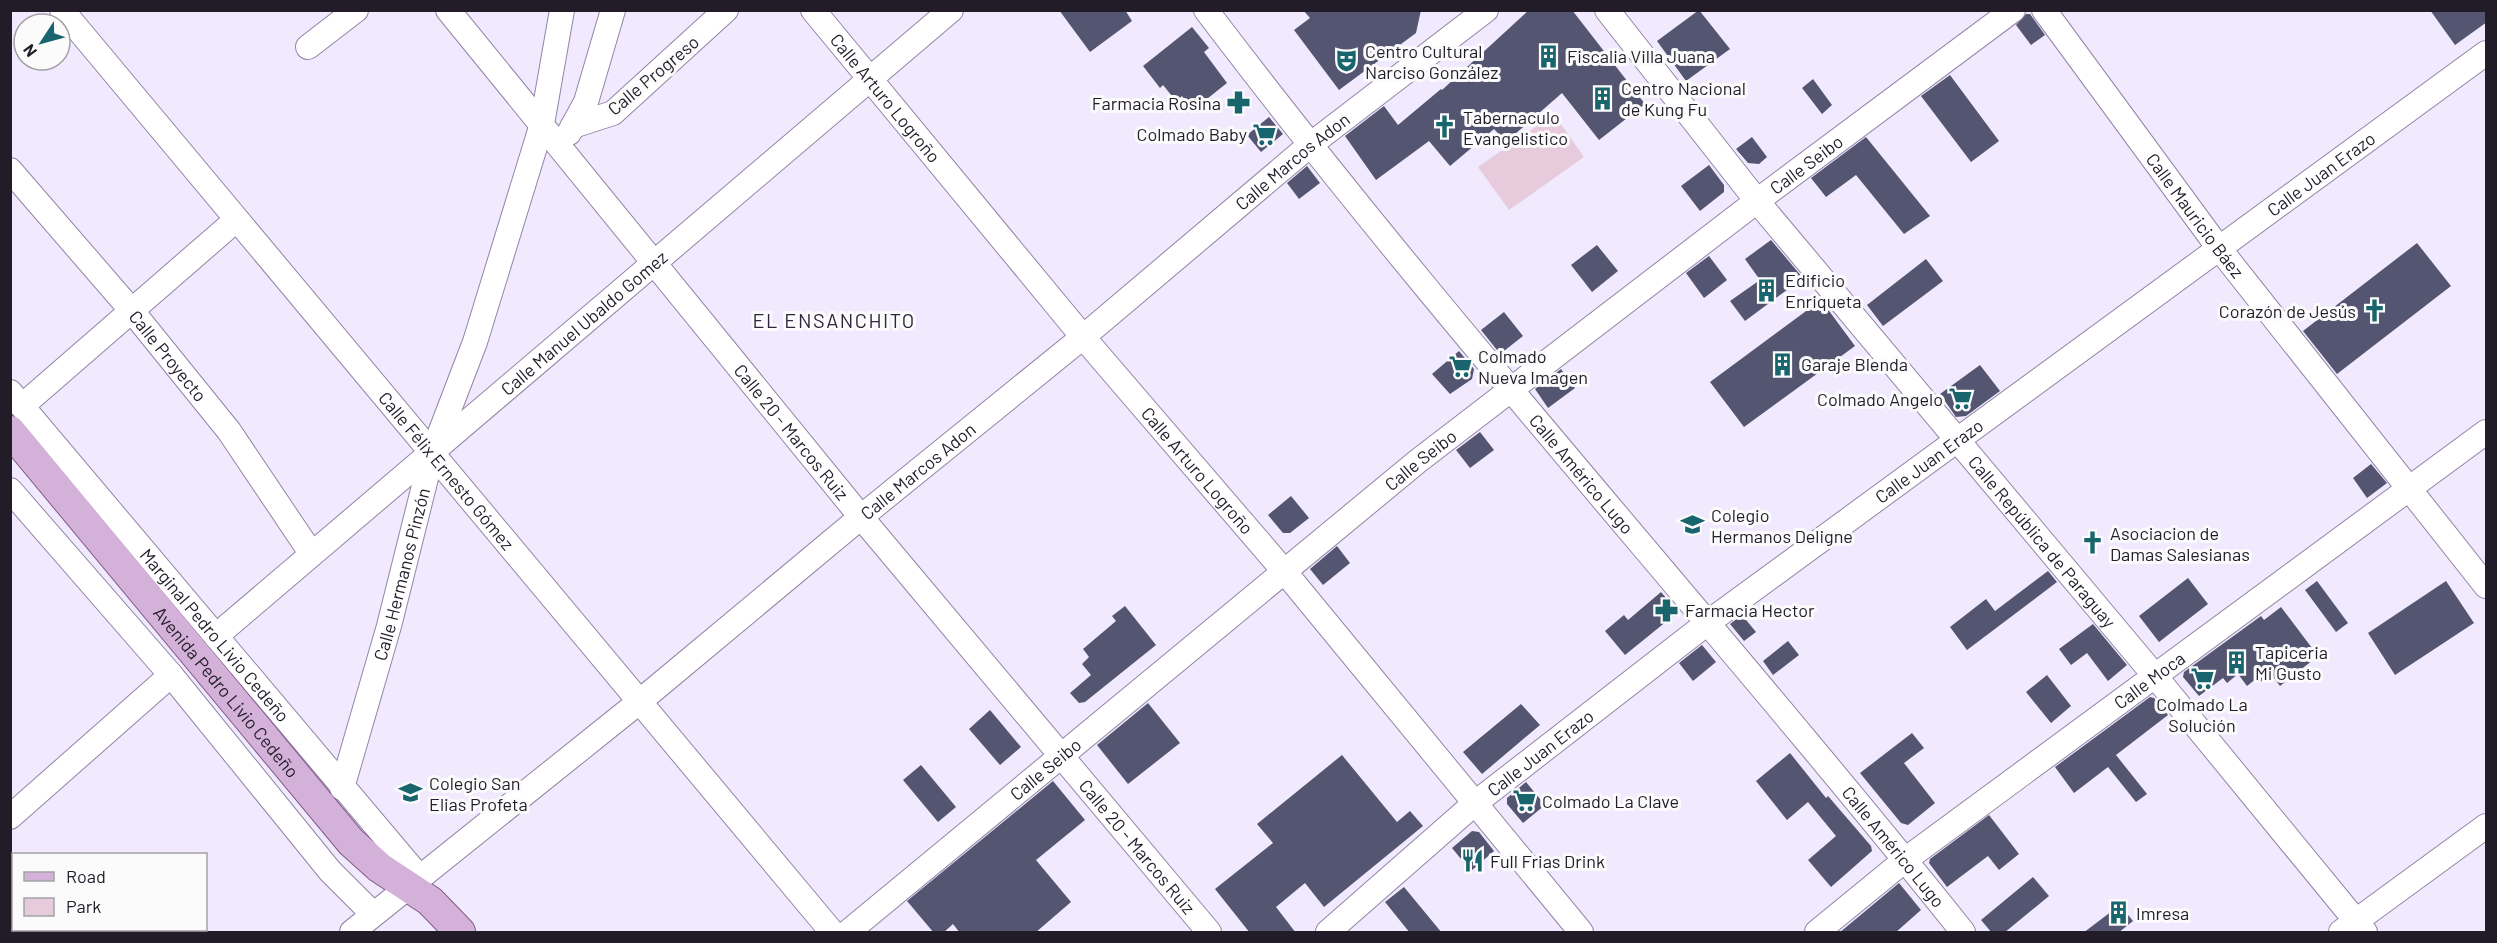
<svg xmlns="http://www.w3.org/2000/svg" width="2497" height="943" font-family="Barlow,sans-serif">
<rect width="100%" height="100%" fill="#f1e9fe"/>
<path fill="#e7cbdc" d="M1554 114 1584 157 1509 210 1478 167Z"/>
<path fill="#545570" d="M1059 10H1125L1132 21 1090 52Z
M1303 10H1421L1416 33 1339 90 1294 30 1310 18Z
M1529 10H1572L1645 104 1599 140 1562 93 1506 142 1494 129 1450 166 1429 141 1376 180 1345 136 1384 106 1398 125 1441 89 1442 90Z
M1699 10 1730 49 1686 81 1657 41Z
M2430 10H2487V22L2455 45Z
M2026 14H2030L2045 35 2031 45 2016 25Z
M1192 27 1209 48 1204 52 1227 83 1193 110 1182 96 1176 101 1163 85 1160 88 1143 66Z
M1950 75 1999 141 1971 162 1921 96Z
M1813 79 1832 105 1822 114 1802 88Z
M1269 117 1283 134 1261 152 1247 135Z
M1752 137 1767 157 1759 164 1748 163 1736 149Z
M1866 137 1930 216 1904 234 1856 175 1826 197 1811 178Z
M1709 165 1724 185V192L1700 211 1681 186Z
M1307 166 1320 183 1299 199 1287 183Z
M1771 240 1803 278 1745 321 1730 301 1760 280 1745 259Z
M2417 243 2451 286 2337 374 2303 331Z
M1597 245 1618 271 1592 292 1571 265Z
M1709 256 1727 280 1704 298 1686 273Z
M1926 259 1943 281 1883 326 1867 305Z
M1821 300 1855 346 1744 427 1710 382Z
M1504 312 1523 336 1504 351 1497 350 1481 330Z
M1459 351 1474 369 1472 379 1450 394 1432 374Z
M1980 365 2000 391 1966 416 1956 417 1940 394Z
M1561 369 1575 388 1548 408 1535 389Z
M1480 432 1494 450 1470 468 1456 450Z
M2371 464 2387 483 2367 498 2353 478Z
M1291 496 1309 518 1290 533H1283L1268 515Z
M1337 546 1350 563 1323 585 1310 569Z
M2048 571 2057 582 1967 650 1950 627 1986 599 1995 611Z
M2188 578 2208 604 2159 642 2139 616Z
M2317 581 2348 623 2336 632 2305 590Z
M2446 581 2474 623 2395 675 2368 633Z
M1661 592 1678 612 1625 655 1605 631 1624 615 1628 620Z
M1125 606 1156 645 1085 702 1079 703 1070 693 1091 675 1082 664 1089 657 1083 649 1116 621 1112 616Z
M2281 607 2318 656 2280 686 2271 674 2260 682 2257 678 2247 686 2238 674 2227 683 2223 678 2199 696 2183 677 2184 672 2261 616 2264 620Z
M1742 615 1756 632 1744 641 1730 624Z
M2093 624 2127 665 2108 681 2087 653 2071 665 2059 649Z
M1788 641 1799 655 1773 675 1763 661Z
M1702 645 1716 662 1693 681 1679 663Z
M2047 675 2071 706 2051 723 2026 692Z
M2150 697 2154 698 2168 715 2116 755 2147 794 2136 802 2108 767 2074 793 2055 767Z
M1148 703 1180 743 1128 784 1097 745Z
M1521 704 1540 725 1482 774 1463 752Z
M990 710 1021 747 1000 765 969 729Z
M1912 733 1924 748 1904 763 1935 803 1908 825 1901 823 1860 773Z
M1790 753 1826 798 1828 796 1871 846 1872 851 1831 887 1808 860 1836 836 1808 802 1787 820 1756 781Z
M1342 755 1397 822 1410 811 1423 826 1324 907 1305 883 1276 907 1296 933H1250L1215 889 1273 843 1257 824Z
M921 765 956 807 938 822 903 780Z
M1053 781 1085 820 1036 860 1071 902 1035 933H960L953 924 943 933H934L907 901Z
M1526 782 1545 805 1523 823 1507 804V798Z
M1989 815 2019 854 1999 870 1988 856 1947 887 1929 863 1930 859Z
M1472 831 1479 832 1494 851 1471 871 1452 848Z
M2033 877 2049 896 2004 933H1992L1981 920Z
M1899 883 1921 910 1895 933H1839Z
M1404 887 1442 933H1410L1385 902Z
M2120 905 2133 921 2118 933H2083Z"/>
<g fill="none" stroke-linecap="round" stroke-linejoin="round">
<defs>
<g id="minor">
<path id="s1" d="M62 10 832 932"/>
<path id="s2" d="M448 10 861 517 1209 932"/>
<path id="s3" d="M813 10 1083 337 1284 571 1581 932"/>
<path id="s4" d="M1206 10C1446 327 1715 622 1963 932"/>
<path id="s5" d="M1607 10 1757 201 2155 676 2365 932"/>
<path id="s6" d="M2044 10 2218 247 2486 586"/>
<path d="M308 47 356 10"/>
<path d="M573 126 613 113 726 10"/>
<path d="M569 133 586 102 613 10"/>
<path id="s7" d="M10 170 132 311 229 431 311 553"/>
<path id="s8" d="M10 392 420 878"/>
<path d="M22 406 236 220"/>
<path d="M10 490 171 675 330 871 373 914"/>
<path id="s9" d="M216 636 951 10"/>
<path id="s10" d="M342 788 389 626 432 454 475 342 542 124 562 10"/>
<path d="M10 817 171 675"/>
<path d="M10 874 14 877"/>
<path d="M57 930 60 932"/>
<path id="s11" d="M352 932 639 702 861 517 1083 337 1310 145 1486 10"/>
<path id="s12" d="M848 932 1418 461 1757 201 2013 10"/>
<path id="s13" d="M1328 932 1474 804 1706 624 2486 53"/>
<path id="s14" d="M1817 932 1905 860 2486 432"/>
<path d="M2341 932 2486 826"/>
</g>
<g id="major">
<path id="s15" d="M10 431 351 842 380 868 430 901 460 932"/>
</g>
</defs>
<use href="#minor" stroke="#9285a5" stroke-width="26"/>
<use href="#major" stroke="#825b8a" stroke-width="32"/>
<use href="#minor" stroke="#fff" stroke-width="24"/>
<use href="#major" stroke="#d4b1d9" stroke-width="30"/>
</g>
<defs>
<symbol id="building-bare" viewBox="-9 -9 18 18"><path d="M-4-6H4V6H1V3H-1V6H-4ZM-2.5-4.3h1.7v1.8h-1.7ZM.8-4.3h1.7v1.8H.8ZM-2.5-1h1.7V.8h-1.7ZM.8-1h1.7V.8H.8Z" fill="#18656d" stroke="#fbfbfb" stroke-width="2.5" paint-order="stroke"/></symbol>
<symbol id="theatre-bare" viewBox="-9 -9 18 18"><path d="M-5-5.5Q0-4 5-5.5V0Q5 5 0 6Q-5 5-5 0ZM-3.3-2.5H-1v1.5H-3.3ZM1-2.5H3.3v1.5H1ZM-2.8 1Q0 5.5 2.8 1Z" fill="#18656d" stroke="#fbfbfb" stroke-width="2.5" paint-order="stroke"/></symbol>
<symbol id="pharmacy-bare" viewBox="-9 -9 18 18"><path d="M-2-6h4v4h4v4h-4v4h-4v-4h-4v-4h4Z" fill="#18656d" stroke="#fbfbfb" stroke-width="2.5" paint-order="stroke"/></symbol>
<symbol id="church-bare" viewBox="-9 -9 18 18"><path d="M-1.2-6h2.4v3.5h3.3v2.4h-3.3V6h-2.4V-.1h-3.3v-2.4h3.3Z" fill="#18656d" stroke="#fbfbfb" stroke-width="2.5" paint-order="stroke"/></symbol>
<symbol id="supermarket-bare" viewBox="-9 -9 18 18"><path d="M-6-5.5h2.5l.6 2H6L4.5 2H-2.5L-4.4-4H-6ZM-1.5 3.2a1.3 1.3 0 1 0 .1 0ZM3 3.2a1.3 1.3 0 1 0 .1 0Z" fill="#18656d" stroke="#fbfbfb" stroke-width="2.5" paint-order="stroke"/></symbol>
<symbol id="school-bare" viewBox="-9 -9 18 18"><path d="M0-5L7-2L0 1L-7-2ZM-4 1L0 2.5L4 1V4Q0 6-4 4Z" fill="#18656d" stroke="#fbfbfb" stroke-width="2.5" paint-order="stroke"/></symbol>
<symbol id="restaurant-bare" viewBox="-9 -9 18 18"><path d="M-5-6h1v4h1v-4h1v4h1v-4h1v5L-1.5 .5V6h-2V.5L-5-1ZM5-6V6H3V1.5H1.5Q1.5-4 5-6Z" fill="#18656d" stroke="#fbfbfb" stroke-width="2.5" paint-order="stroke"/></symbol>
</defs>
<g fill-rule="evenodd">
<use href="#building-bare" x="1532" y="40" width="33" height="33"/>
<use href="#theatre-bare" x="1330" y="44" width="33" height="33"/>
<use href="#building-bare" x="1586" y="82" width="33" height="33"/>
<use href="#pharmacy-bare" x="1222" y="86" width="33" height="33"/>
<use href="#church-bare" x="1428" y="110" width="33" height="33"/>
<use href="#supermarket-bare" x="1248" y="118" width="33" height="33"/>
<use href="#building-bare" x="1750" y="274" width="33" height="33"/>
<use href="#church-bare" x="2358" y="294" width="33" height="33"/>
<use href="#building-bare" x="1766" y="348" width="33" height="33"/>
<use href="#supermarket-bare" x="1444" y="350" width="33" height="33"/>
<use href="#supermarket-bare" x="1944" y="382" width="33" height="33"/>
<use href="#school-bare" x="1676" y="508" width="33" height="33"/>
<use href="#church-bare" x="2076" y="526" width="33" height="33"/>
<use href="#pharmacy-bare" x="1650" y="594" width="33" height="33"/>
<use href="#building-bare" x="2220" y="646" width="33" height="33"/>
<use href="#supermarket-bare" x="2186" y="662" width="33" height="33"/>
<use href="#school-bare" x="394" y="776" width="33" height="33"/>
<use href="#supermarket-bare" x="1508" y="784" width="33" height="33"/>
<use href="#restaurant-bare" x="1456" y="844" width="33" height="33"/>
<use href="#building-bare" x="2102" y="896" width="33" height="33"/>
</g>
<g text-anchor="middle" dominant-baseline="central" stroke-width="6" stroke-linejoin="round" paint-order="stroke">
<g font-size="18" fill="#211c28" stroke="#fbfbfb" text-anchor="start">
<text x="1365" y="51">Centro Cultural<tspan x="1365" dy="21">Narciso González</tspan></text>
<text x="1567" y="56">Fiscalia Villa Juana</text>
<text x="1621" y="88">Centro Nacional<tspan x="1621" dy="21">de Kung Fu</tspan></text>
<text x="1221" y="103" text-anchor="end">Farmacia Rosina</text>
<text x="1463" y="117">Tabernaculo<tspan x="1463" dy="21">Evangelistico</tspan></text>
<text x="1247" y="134" text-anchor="end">Colmado Baby</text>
<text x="1785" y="280">Edificio<tspan x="1785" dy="21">Enriqueta</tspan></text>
<text x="2356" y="311" text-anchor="end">Corazón de Jesús</text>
<text x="1478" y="356">Colmado<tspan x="1478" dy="21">Nueva Imagen</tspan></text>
<text x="1801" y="364">Garaje Blenda</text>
<text x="1943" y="399" text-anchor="end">Colmado Angelo</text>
<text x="1711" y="515">Colegio<tspan x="1711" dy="21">Hermanos Deligne</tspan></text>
<text x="2110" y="533">Asociacion de<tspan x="2110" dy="21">Damas Salesianas</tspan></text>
<text x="1685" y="610">Farmacia Hector</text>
<text x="2255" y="652">Tapiceria<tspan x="2255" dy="21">Mi Gusto</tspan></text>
<text x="2202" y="704" text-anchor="middle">Colmado La<tspan x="2202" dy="21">Solución</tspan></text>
<text x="429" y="783">Colegio San<tspan x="429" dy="21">Elias Profeta</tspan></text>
<text x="1542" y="801">Colmado La Clave</text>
<text x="1490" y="861">Full Frias Drink</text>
<text x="2136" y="913">Imresa</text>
</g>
<g font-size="18" fill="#211c28" stroke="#fbfbfb">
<text transform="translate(653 75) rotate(-40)">Calle Progreso</text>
<text stroke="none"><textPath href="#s3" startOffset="114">Calle Arturo Logroño</textPath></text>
<text stroke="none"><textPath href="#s11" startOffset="1216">Calle Marcos Adon</textPath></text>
<text stroke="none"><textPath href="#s12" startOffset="1228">Calle Seibo</textPath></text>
<text stroke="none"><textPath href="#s13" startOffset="1250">Calle Juan Erazo</textPath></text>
<text stroke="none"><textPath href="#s6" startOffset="255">Calle Mauricio Báez</textPath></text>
<text stroke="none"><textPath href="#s9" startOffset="483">Calle Manuel Ubaldo Gomez</textPath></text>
<text stroke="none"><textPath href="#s7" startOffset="244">Calle Proyecto</textPath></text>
<text stroke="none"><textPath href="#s2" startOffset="544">Calle 20 - Marcos Ruiz</textPath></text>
<text stroke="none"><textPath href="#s12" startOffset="742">Calle Seibo</textPath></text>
<text stroke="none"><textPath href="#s13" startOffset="764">Calle Juan Erazo</textPath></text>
<text stroke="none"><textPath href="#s11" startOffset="730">Calle Marcos Adon</textPath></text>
<text stroke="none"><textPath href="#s1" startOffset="600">Calle Félix Ernesto Gómez</textPath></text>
<text stroke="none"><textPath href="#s3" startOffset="600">Calle Arturo Logroño</textPath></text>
<text stroke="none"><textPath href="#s4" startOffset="597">Calle Américo Lugo</textPath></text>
<text stroke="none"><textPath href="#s5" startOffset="687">Calle República de Paraguay</textPath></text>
<text stroke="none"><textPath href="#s10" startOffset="222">Calle Hermanos Pinzón</textPath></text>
<text stroke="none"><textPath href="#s8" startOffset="318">Marginal Pedro Livio Cedeño</textPath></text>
<text stroke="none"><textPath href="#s14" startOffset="417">Calle Moca</textPath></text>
<text stroke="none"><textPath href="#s15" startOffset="339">Avenida Pedro Livio Cedeño</textPath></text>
<text stroke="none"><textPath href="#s13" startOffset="278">Calle Juan Erazo</textPath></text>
<text stroke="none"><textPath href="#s12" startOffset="256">Calle Seibo</textPath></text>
<text stroke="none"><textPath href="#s2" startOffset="1084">Calle 20 - Marcos Ruiz</textPath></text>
<text stroke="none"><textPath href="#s4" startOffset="1083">Calle Américo Lugo</textPath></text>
</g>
<g font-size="20" letter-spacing="1.5" fill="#2f243e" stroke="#fbfbfb">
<text x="834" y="320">EL ENSANCHITO</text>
</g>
</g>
<rect width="2497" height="943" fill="none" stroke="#211c28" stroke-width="24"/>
<rect x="12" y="853" width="195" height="78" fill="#fbfbfb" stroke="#a4a2a7" stroke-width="1.5"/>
<rect x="24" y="872" width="30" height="9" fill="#d4b1d9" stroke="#a4a2a7" stroke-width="1.5"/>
<text x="66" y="883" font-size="18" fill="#211c28">Road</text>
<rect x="24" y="898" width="30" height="18" fill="#e7cbdc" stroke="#a4a2a7" stroke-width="1.5"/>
<text x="66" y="913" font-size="18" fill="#211c28">Park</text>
<g transform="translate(42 42) rotate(234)"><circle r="28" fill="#fbfbfb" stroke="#a4a2a7" stroke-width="1.5"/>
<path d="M0-4.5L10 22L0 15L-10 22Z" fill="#18656d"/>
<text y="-9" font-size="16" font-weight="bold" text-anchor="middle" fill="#211c28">N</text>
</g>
</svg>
